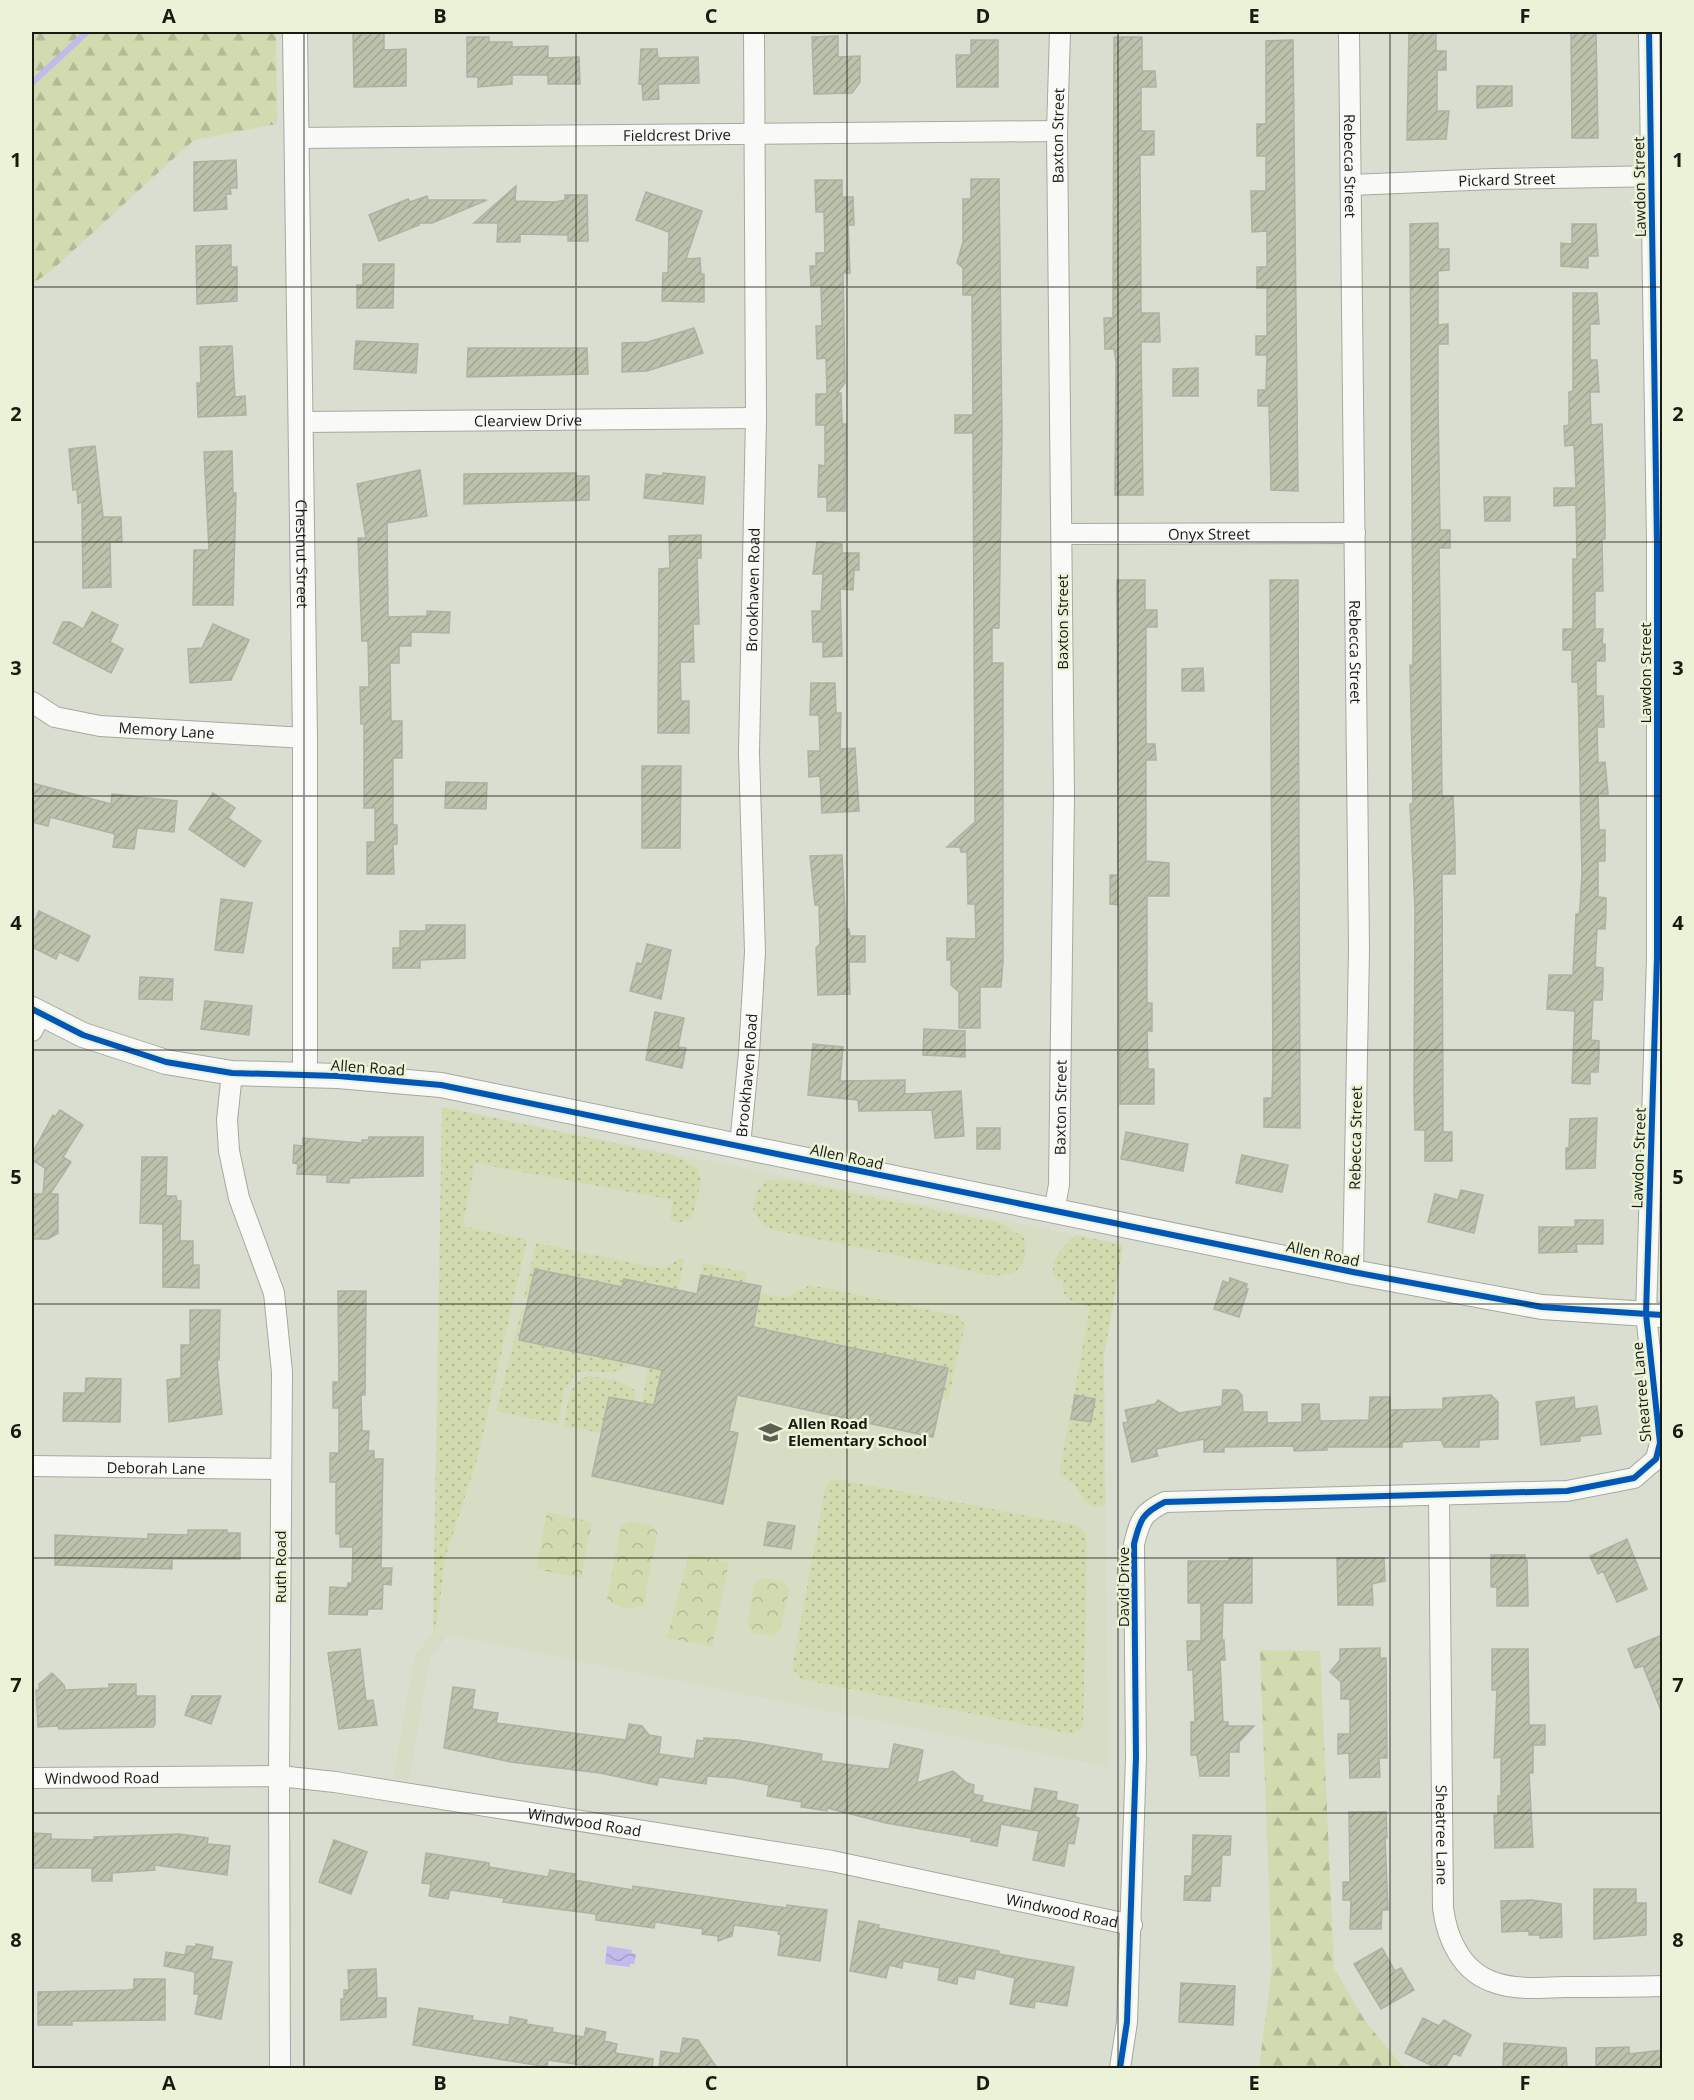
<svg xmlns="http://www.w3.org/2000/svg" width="1694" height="2100" font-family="'Open Sans',sans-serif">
<defs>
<pattern id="grass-dots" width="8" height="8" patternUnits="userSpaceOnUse" patternTransform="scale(1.5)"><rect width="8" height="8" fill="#d0dbaf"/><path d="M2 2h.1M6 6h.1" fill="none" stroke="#b2bb96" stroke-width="1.8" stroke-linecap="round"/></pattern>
<pattern id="forest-firs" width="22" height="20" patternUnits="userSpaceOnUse" patternTransform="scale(1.5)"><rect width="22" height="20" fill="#d0dbaf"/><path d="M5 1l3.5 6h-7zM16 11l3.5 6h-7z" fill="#b2bb96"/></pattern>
<pattern id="park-crowns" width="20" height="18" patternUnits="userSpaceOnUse" patternTransform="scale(1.5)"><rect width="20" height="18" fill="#d0dbaf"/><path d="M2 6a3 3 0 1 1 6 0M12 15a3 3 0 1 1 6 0" fill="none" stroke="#b2bb96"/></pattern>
<pattern id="water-waves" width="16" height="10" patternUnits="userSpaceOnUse" patternTransform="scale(1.5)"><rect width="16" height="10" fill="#c1baea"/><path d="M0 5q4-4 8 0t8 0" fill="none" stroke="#a59fc8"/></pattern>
<pattern id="building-hatch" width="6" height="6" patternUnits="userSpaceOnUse" patternTransform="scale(1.5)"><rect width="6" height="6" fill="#bcc2ac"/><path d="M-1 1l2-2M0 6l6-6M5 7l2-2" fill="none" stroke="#a1a693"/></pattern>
</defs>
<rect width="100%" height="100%" fill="#daded0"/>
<path fill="#d6ddc4" d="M442 1107 1123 1245 1104 1357 1108 1767 448 1635 430 1658 409 1780 393 1778 415 1655 433 1632Z"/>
<path fill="url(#grass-dots)" d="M442 1107 679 1157 698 1169 701 1183 692 1217C684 1222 678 1225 670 1219L673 1200 475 1163 463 1226 527 1240 477 1460 445 1558 438 1616 433 1632Z
M768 1180 791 1181 1003 1224 1015 1233 1022 1234C1029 1249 1026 1263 1014 1273L995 1276 774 1230 764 1225 753 1210 756 1192Z
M1076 1235 1123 1245 1104 1357 1105 1507C1084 1508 1086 1501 1076 1486 1072 1480 1064 1478 1059 1475L1090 1307C1075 1303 1060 1300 1063 1281L1053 1275C1052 1254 1063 1249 1076 1235Z
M536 1243 663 1269 680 1258 684 1259 678 1290 624 1279 622 1287 535 1269 528 1298 524 1297Z
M703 1263 744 1272 747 1277 746 1283 701 1275Z
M810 1285 959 1316 965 1326 948 1399 942 1398 948 1369 753 1327 759 1293 786 1298Z
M522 1309 526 1310 519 1340 632 1364C610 1379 598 1367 576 1373L564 1390 558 1424 496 1411Z
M648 1367 662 1370 654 1406 642 1404Z
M589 1376 619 1381 636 1391 635 1402 609 1397 601 1433 564 1426C568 1406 567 1382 589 1376Z
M836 1479 1080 1526 1086 1535 1087 1546 1083 1728 1072 1734 801 1679 793 1669V1664L825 1489 829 1482Z"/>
<path fill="url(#forest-firs)" d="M32 32H276L277 124 194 140 51 271 32 284Z
M1260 1650 1320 1651 1334 1968 1365 2021 1404 2068H1259L1272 1969Z"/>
<path fill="url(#park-crowns)" d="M547 1512 592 1522 581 1578 536 1569Z
M629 1521 650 1525 657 1532 644 1605C630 1610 619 1609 607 1599L621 1526Z
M689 1554 729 1562 712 1647 667 1638Z
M765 1578 782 1581 789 1590 781 1629 772 1636 752 1632 747 1623 754 1584Z"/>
<path fill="url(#water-waves)" d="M607 1946 632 1950 631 1953 636 1954 634 1964H630V1967L605 1964Z"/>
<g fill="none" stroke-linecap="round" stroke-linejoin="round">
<path stroke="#c1baea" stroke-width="6" d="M32 83 87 32"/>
</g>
<path fill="url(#building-hatch)" stroke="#adb1a6" stroke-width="1.5" d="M353 32H384V50L406 49V86L354 87Z
M1409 32H1436V51H1446V70H1437V111H1449L1446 139 1407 140Z
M1571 32H1596L1598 138H1572Z
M838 36V57L860 56V82L852 93 814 94 812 37Z
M467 37H489V42H512V47L548 46V58L579 57 580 84H548V75H512V84L478 87V77H467Z
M1114 37H1142V71H1155L1156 87H1141V131H1154V155H1140L1141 313H1159L1160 342H1141L1143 495H1115L1116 362 1114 349H1105L1104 318H1113Z
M971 40H998V87H957L956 55H971Z
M1293 40 1298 491 1271 490 1269 406H1258V390H1266L1267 355H1256V336H1267V288H1257V267H1267V231L1252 232 1251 191H1266V156H1257V124H1266V41Z
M641 49H657L658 58 698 57 699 83 658 84 659 99 643 100 642 84H639Z
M1477 86H1512V106L1477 108Z
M236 160 237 188H230L231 194H226L227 209 194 211V162Z
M971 179H999L1002 432 999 628H992V663H1003V961L1001 987H980V1028H959V992L951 985V960H947V938L976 939 975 904H968L967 852H961L960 847H947L975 822 973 433H955V415H973L972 295H963V268L957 263 963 242V199H971Z
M815 180H842V197H853L854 225H848L850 273H843L845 383 837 393H841L842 424H846L845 511H827V497H818L819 465 825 466V425H816V394H827L826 358 817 359 816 326H822L821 285 811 286 810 266H816V253H825L824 212H816Z
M516 186 515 201 555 202 565 200V195H587L588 241H568V235L520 234V242H497L498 223H474Z
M646 192 702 211 686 259 700 258 701 274H704V302L662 301 663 273H668L669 232 636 220Z
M427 196 428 200H487L432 223H417L419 225 379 241 369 215 408 199 410 202Z
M1438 223V249H1449V270L1438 271V325L1448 324V344H1438V401L1440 530H1450V548H1439L1440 618 1442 796H1453L1455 844V874H1442L1443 1132H1452V1161H1425V1130H1415L1414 1094 1415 910 1410 804 1413 803 1410 665 1413 666V639L1410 224Z
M1572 224H1596L1598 256H1588V268L1561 266V243L1572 244Z
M231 245V267H237V301L197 304 196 246Z
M363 264H394L393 308H357V285H363Z
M1573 293H1597L1599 324H1590V360H1597L1599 392H1590L1591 425 1602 424 1605 512V539H1602L1603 591H1595V629H1603L1602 644H1605V661H1596V696H1603L1604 727H1597L1598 763 1605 762 1608 794H1598L1599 830H1605V861H1598V897L1606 898V913L1605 929H1597L1595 967 1603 968V983L1602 1000H1593L1591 1040 1599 1041V1055L1598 1072H1590V1084L1572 1083 1575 1011 1547 1009 1549 975H1573L1576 914H1579L1580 908 1582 874 1578 682H1572V650H1563V629H1573V559H1577L1576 505 1554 506V488H1576L1574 445 1565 446 1564 426 1569 425V392L1573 391Z
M694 328 703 353 647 371 622 372V343L648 342Z
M356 341 418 344 416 373 354 369Z
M232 346 235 397 245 396 246 415 198 417 197 383H201L200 347Z
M468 348H587L588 374 467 377Z
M1198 368V396H1173V369Z
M95 446 103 517H121L122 542H110L111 587 83 588 82 502 78 503 77 489 73 490 69 449Z
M232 451 233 493H236L233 605H193L194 550H209L204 452Z
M420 470 427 516 387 523 388 617 427 616V611L450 612 449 633 411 632V646H399V663H390L391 721H402V758H393V825H397V844H393L394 874H367V842H375V808H364V724H361L360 687H369L368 641H362L358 538H366L357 484Z
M576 473V476H589V500L464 504V474Z
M663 473 705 477 703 504 644 498 646 474 662 476Z
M1484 497H1510V521H1485Z
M701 535V558H697L699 624H693L694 662H680L681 701H689V733H658L659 569 670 568 669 536Z
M817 542 842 544V553H859V570H854L853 590 840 589 842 656 823 657V642H813L812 611H821L823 574H813Z
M1117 580H1145V610H1157V627H1146V744H1155L1156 760H1146V861L1169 863V896H1147V1003H1152V1031H1147L1148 1069H1154V1104H1120L1119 905 1110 904V875H1118Z
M1270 580H1298L1300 1128 1264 1127V1098H1272L1273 1070Z
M92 612 118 625 110 642 123 649 111 673 53 643 63 622H70L83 629Z
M213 624 249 640 231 680 190 683 188 649 202 648Z
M1203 668 1204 691H1182V669Z
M811 683H835L836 713H841L840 749 855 748 859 811 822 813 820 776 809 777 808 751H820L819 715H810Z
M642 766H681L680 848H642Z
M446 782 487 783 486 809 445 808Z
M32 783 111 804 112 794 177 801 174 832 137 828 134 849 113 847 115 834 50 817 48 826 32 822Z
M213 793 235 808 228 818 261 841 244 867 189 829Z
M842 855 846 929H849L850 936H865V962H849L850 994 818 995 816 948 820 944 819 905H815L810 856Z
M221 899 252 903 243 953 215 950Z
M39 911 90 936 78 961 59 952 56 959 32 947V926Z
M426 925H465V958L420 960V968H393V948H400V931H426Z
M647 944 671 950 661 999 630 991 637 963 642 964Z
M140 977 173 979 172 1000 139 999Z
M205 1001 252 1006 249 1035 201 1029Z
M655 1012 684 1018 678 1047 686 1048 682 1068 646 1060Z
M924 1029 965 1031V1057L923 1055Z
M813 1044 843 1047 840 1081 905 1080V1094L961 1091 964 1136 935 1138 932 1110 859 1111 858 1100 808 1095Z
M60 1110 83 1125 63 1157 71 1162 50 1194H58V1233L48 1239H32V1194H43L45 1168 32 1160V1154L53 1115 55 1117Z
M1597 1118 1595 1168 1566 1169V1148H1569L1570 1119Z
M977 1128H1000V1149H977Z
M1126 1132 1188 1144 1183 1171 1121 1159Z
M369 1137H423V1176L350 1178 349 1183 327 1182V1175L297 1174 298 1164 293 1163 294 1145 303 1146V1138L362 1143V1140H369Z
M1242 1155 1288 1165 1282 1192 1236 1183Z
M142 1157H167L166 1196H176L177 1201H181L180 1241H193V1265H199V1288L163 1287V1224L140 1223Z
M1461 1190 1483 1195 1474 1233 1428 1222 1435 1194 1458 1200Z
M1575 1220H1603V1244H1576L1577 1252 1539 1253V1227H1575Z
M535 1269 622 1287 624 1279 697 1294 701 1275 761 1286 753 1327 948 1368 933 1437 737 1395 729 1431 738 1433 723 1504 592 1476 609 1397 654 1405 662 1370 519 1340Z
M1230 1278 1247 1284 1246 1288 1248 1289 1239 1317 1214 1309 1223 1281 1229 1283Z
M338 1291H366L365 1395H361L362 1431H369L368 1451H374V1459H383L381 1568H392L391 1585 383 1584 382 1609H368L367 1615 329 1614 330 1587 347 1588 348 1583H352L353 1547H340V1534H336V1482H330V1453H339V1408H333V1382H339Z
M190 1310H220L219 1360H217L222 1414 169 1422 167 1380 181 1378V1345H190Z
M86 1378 121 1379 120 1422 63 1421 64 1393H85Z
M1223 1390H1237L1242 1395 1243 1412H1267V1423L1302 1422V1404H1319L1320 1421 1369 1420 1370 1397H1390V1410L1443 1409V1398L1491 1395 1498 1402V1439L1479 1440V1447H1444L1441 1440 1402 1442V1447H1327V1450L1294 1451V1446L1224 1447V1452H1204V1439L1156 1449 1158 1456 1132 1462 1123 1423 1128 1422 1125 1410 1155 1404 1158 1400 1179 1413 1222 1406Z
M1075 1395 1095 1399 1091 1422 1071 1419Z
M1574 1397 1575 1409 1597 1406 1601 1434 1580 1436V1441L1541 1445 1536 1402Z
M768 1522 795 1526 791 1549 764 1545Z
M188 1530H227V1533H240V1559H172V1569L55 1565V1535L148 1539V1534L188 1535Z
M1627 1539 1647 1589 1617 1602 1603 1571 1598 1574 1590 1556Z
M1491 1555H1525V1560H1527L1528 1606H1497V1587H1491Z
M1229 1558H1252V1603H1223L1222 1640H1224L1225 1660H1220L1223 1722H1228V1726H1254L1239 1742V1752H1229V1776H1200L1197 1755H1191V1722H1195L1193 1670H1188L1187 1641H1201V1603H1188V1561H1229Z
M1337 1558H1384L1385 1581 1372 1584 1373 1605H1338Z
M1662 1635V1713L1643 1666 1635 1668 1628 1649Z
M1380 1648V1658H1386L1387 1758H1379L1380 1777 1350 1778 1349 1753 1338 1754V1734H1350V1699H1341V1682L1330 1672 1340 1660V1649Z
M360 1649 366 1701 373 1700 377 1725 339 1729 328 1653Z
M1492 1649H1528L1529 1725H1545V1745H1533V1773H1529L1533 1847 1495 1848 1494 1815H1498V1796H1501V1757L1494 1758 1497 1690H1492Z
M52 1673 64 1685 65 1690 109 1688V1684H136V1696H155V1724L153 1727 59 1729 58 1726 38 1727 36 1690H39V1684Z
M453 1687 475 1690 472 1709 498 1713 496 1723 626 1740 629 1724 642 1726 649 1735 661 1737 659 1754 694 1759 697 1740 704 1741V1738L738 1740 822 1754 821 1761 875 1768 889 1769 894 1744 923 1750 917 1783 953 1771 967 1783 974 1785 973 1794 983 1796 982 1802 1031 1811 1035 1788 1057 1792 1056 1800 1078 1805 1075 1817 1079 1818 1074 1844 1068 1843 1064 1866 1033 1860 1039 1831 1001 1824 997 1846 971 1841 972 1838 886 1823 827 1808V1811L801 1807 802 1802 767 1796 769 1785 734 1778 707 1776 706 1784 659 1777 657 1785 600 1773 511 1762 444 1748Z
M192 1696H221L211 1724 185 1715Z
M1349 1812H1386L1387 1838H1385L1388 1910H1382L1381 1929H1350L1351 1900H1343V1882H1350Z
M32 1833 51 1834V1839L94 1840V1837L179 1834 208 1838 207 1844 230 1846 227 1875 154 1865 155 1870 112 1873V1881H92V1868H32Z
M1193 1835 1231 1836 1230 1855H1222L1220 1886H1211L1210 1901 1184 1900 1185 1876H1192Z
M334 1840 367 1852 351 1894 319 1882Z
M426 1853 489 1863V1867L548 1877 550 1870 575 1874 574 1880 633 1890V1886L787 1908V1905L827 1910 820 1961 778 1955 781 1935 778 1934 779 1931 734 1925 732 1936 718 1941V1936L702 1934 703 1929 655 1922 654 1928 596 1920V1914L503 1902 504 1898 450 1890 448 1899 429 1896 431 1884 422 1883Z
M1594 1889H1636V1903H1646V1935L1594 1939Z
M1531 1900 1561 1904 1562 1937 1540 1938V1935H1529V1931L1502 1932 1501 1901Z
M859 1921 879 1925 878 1928 999 1951V1954L1074 1967 1067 2006 1035 2001 1034 2008 1010 2004 1015 1978 976 1969 974 1979 958 1976 957 1984 938 1980 940 1968 903 1961 902 1968 889 1965 886 1978 850 1971Z
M196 1944 213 1947 211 1959 232 1962 221 2019 195 2014 199 1994H194L195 1972 164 1966 166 1952 185 1955 187 1946 196 1947Z
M1382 1948 1395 1971 1401 1968 1414 1990 1381 2009 1354 1964Z
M376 1969 377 1998H386V2017L341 2020V1999H344V1990H349L348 1970Z
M134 1979H165V2020L72 2021V2025H38V1992L128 1990 134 1989Z
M1181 1983 1235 1986 1233 2025 1179 2022Z
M419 2008 473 2016 472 2020 509 2025 510 2017 527 2020 526 2024 553 2028 552 2032 584 2037 586 2028 606 2032 604 2041 617 2044 615 2053 653 2059 652 2068H587L588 2066 548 2060 547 2067 413 2045Z
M1423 2018 1439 2026 1444 2020 1471 2035 1460 2056 1454 2053 1445 2068H1437L1405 2053Z
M683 2038 698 2040 717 2068H659L661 2051 680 2054Z
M1504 2043 1566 2048 1567 2068H1503Z
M1629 2047V2054L1662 2050V2068H1596V2048Z"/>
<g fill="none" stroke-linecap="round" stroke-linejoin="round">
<defs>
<g id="minor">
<path id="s1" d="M1349 32 1359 950 1353 1272"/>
<path id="s2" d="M296 138 1057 131"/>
<path id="s3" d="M1351 185 1494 179 1662 176"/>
<path id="s4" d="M300 422 756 418"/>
<path id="s5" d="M1062 534 1355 533"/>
<path id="s6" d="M32 702 55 717 100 726 305 738"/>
<path d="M32 1031 41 1014"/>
<path d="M232 1073 227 1120 229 1151 239 1198 274 1293 282 1372 279 1776 280 2068"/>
<path id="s7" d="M740 1145 749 1053 755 952 749 753 756 418 754 32"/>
<path id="s8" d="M1054 1211 1059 1185 1064 795 1057 131 1060 32"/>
<path id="s9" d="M32 1466 281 1469"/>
<path id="s10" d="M1439 1496 1443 1908C1447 1939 1462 1973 1496 1983 1517 1990 1543 1988 1565 1987 1597 1987 1630 1987 1662 1986"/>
<path id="s11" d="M32 1778 279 1776 335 1782 832 1861 1132 1925"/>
<path d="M1120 2068 1127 2022 1136 1757 1134 1544C1140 1520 1142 1513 1165 1502L1567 1491 1634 1478 1656 1459 1660 1443 1646 1314 1657 958V543L1649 32"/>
</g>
<g id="tertiary">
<path id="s12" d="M295 32 305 738V1075"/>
<path d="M32 1009 83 1035 166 1062 232 1073 338 1076 441 1085 1353 1272 1542 1307 1662 1315"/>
</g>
</defs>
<use href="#minor" stroke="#a6a99e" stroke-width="22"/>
<use href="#tertiary" stroke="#a6a99e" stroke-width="26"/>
<use href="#minor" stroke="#f9faf8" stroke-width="20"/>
<use href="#tertiary" stroke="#f9faf8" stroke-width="24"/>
<defs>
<path id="cycleway" d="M32 1009 83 1035 166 1062 232 1073 338 1076 441 1085 1353 1272 1542 1307 1662 1315
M1120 2068 1127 2022 1136 1757 1134 1544C1140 1520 1142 1513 1165 1502L1567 1491 1634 1478 1656 1459 1660 1443 1646 1314 1657 958V543L1649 32"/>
</defs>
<use href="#cycleway" stroke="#eaf2d7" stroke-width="10"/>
<use href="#cycleway" stroke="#0057b8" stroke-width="6"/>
</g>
<path fill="none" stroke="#191b12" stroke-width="1.5" stroke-opacity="0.55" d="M304 32V2068M576 32V2068M847 32V2068M1118 32V2068M1390 32V2068M32 287H1662M32 542H1662M32 796H1662M32 1050H1662M32 1304H1662M32 1558H1662M32 1813H1662"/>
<defs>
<symbol id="school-bare" viewBox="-9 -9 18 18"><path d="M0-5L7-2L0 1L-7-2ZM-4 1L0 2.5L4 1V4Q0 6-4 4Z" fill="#5d5f54" stroke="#eaf2d7" stroke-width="2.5" paint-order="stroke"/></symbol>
</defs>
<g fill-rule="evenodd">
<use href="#school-bare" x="754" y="1416" width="33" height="33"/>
</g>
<g text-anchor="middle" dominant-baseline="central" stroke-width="5" stroke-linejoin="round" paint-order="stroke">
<g font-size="15" fill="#191b12" stroke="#eaf2d7">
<text stroke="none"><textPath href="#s2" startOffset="381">Fieldcrest Drive</textPath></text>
<text stroke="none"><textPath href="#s8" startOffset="1076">Baxton Street</textPath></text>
<text stroke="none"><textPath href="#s1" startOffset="134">Rebecca Street</textPath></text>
<text stroke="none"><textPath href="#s3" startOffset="156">Pickard Street</textPath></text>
<text transform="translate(1639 187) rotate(-91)">Lawdon Street</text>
<text stroke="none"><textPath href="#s4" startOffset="228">Clearview Drive</textPath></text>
<text stroke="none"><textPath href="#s5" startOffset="147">Onyx Street</textPath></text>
<text stroke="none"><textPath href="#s12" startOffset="522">Chestnut Street</textPath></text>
<text stroke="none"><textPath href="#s7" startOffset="556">Brookhaven Road</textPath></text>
<text transform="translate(1062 622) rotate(-90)">Baxton Street</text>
<text stroke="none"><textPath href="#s1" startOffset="620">Rebecca Street</textPath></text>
<text transform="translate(1645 673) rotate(-90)">Lawdon Street</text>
<text stroke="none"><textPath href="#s6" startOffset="140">Memory Lane</textPath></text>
<text transform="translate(368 1067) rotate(4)">Allen Road</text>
<text stroke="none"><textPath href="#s7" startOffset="70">Brookhaven Road</textPath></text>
<text stroke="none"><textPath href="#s8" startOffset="104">Baxton Street</textPath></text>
<text transform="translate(1355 1138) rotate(-89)">Rebecca Street</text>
<text transform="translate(847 1156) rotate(12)">Allen Road</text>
<text transform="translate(1638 1158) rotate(-88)">Lawdon Street</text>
<text transform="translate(1323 1253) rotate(12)">Allen Road</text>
<text transform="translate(1641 1392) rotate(-95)">Sheatree Lane</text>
<text stroke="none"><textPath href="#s9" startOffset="124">Deborah Lane</textPath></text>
<text transform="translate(280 1567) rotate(-90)">Ruth Road</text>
<text transform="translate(1123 1587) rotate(-90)">David Drive</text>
<text stroke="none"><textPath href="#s11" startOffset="70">Windwood Road</textPath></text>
<text stroke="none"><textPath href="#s11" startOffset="556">Windwood Road</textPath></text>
<text stroke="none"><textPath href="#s10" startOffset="339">Sheatree Lane</textPath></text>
<text stroke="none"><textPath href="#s11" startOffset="1042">Windwood Road</textPath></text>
</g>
<g font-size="15" font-weight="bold" fill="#191b12" stroke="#eaf2d7" text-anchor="start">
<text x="788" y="1423">Allen Road<tspan x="788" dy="17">Elementary School</tspan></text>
</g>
</g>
<rect width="1694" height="2100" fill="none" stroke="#eaf2d7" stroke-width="66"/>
<rect x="33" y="33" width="1628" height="2034" fill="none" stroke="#191b12" stroke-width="2"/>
<g font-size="20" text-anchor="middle" font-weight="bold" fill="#191b12">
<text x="169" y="23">A</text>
<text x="440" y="23">B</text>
<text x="711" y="23">C</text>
<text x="983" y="23">D</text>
<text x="1254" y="23">E</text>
<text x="1525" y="23">F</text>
<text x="16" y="167">1</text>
<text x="1678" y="167">1</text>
<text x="16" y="421">2</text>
<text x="1678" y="421">2</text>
<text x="16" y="675">3</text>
<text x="1678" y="675">3</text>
<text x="16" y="930">4</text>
<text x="1678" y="930">4</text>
<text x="16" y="1184">5</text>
<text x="1678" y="1184">5</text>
<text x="16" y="1438">6</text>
<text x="1678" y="1438">6</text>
<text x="16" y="1692">7</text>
<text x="1678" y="1692">7</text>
<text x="16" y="1947">8</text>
<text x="1678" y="1947">8</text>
<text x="169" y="2090">A</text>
<text x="440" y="2090">B</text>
<text x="711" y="2090">C</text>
<text x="983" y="2090">D</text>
<text x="1254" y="2090">E</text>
<text x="1525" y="2090">F</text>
</g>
</svg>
